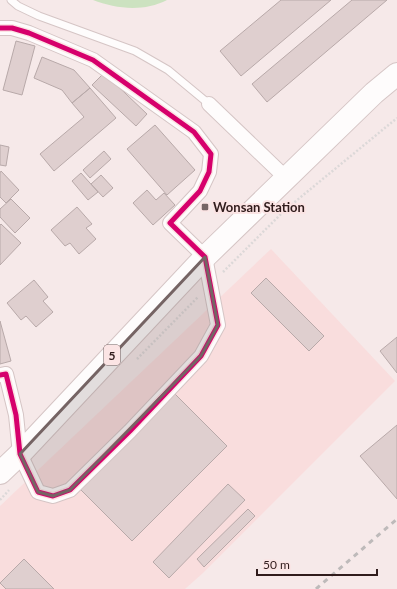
<svg xmlns="http://www.w3.org/2000/svg" width="397" height="589" font-family="Lato,sans-serif">
<rect width="100%" height="100%" fill="#f6e9e9"/>
<path fill="#f9dddd" d="M271 249 395 381 203 573 185 589H0V506Z"/>
<path fill="#cce2c0" d="M93 0H167C144 12 116 9 93 0Z"/>
<path fill="#dfcfcf" stroke="#b8a9a9" d="M281 0H331L241 76 220 51Z
M352 0H387L267 102 252 84Z
M16 41 35 46 22 95 3 90Z
M42 57 74 70 90 88 72 103 62 90 34 78Z
M104 73 147 114 136 126 92 85Z
M90 88 116 118 54 171 40 154 84 117 72 103Z
M155 125 195 170 167 195 127 149Z
M0 145 9 147 6 166 0 165Z
M104 151 111 159 90 178 83 170Z
M1 171 19 190 6 203 0 197V173Z
M81 173 98 192 88 200 72 181Z
M101 175 113 188 103 197 91 184Z
M147 190 156 200 164 193 175 205 153 225 133 203Z
M11 199 30 218 15 233 0 217V209Z
M77 207 92 224 86 228 96 239 79 254 70 243 65 246 51 230Z
M1 224 21 243 0 265V225Z
M266 278 324 336 309 351 251 293Z
M34 280 48 297 43 301 53 312 36 327 26 316 21 320 7 303Z
M0 321 11 361 0 364Z
M397 337V373L380 351Z
M172 391 227 446 132 541 77 486Z
M397 425V499L360 456Z
M228 484 245 500 169 578 153 562Z
M248 509 255 516 204 567 197 559Z
M24 559 54 589H6L0 583Z"/>
<g fill="none" stroke-linecap="round" stroke-linejoin="round">
<defs>
<path id="service" d="M11 0 18 6 39 16 135 51 168 70 209 104"/>
<path id="minor" d="M0 28H12L29 33 93 60 194 132 211 154 209 172 200 191 170 223 205 257 218 325 201 356 130 431 70 490 53 496 38 492 20 454 16 415 6 374 0 375
M209 104 286 178"/>
<path id="trunk" d="M0 473 20 454 205 257 374 93 397 74"/>
</defs>
<use href="#service" stroke="#d5c5c5" stroke-width="9"/>
<use href="#minor" stroke="#d5c5c5" stroke-width="16"/>
<use href="#trunk" stroke="#d5c5c5" stroke-width="24"/>
<path stroke="#dcd8d8" stroke-width="2.5" stroke-dasharray="2 2" stroke-linecap="butt" d="M223 272 285 210 397 118
M137 359 198 297
M0 500 9 490"/>
<use href="#service" stroke="#fefcfc" stroke-width="7"/>
<use href="#minor" stroke="#fefcfc" stroke-width="14"/>
<use href="#trunk" stroke="#fefcfc" stroke-width="22"/>
<path stroke="#bebaba" stroke-width="3" stroke-dasharray="5 5" stroke-linecap="butt" d="M316 589 397 519"/>
<defs>
<path id="cycleway" d="M0 28H12L29 33 93 60 194 132 211 154 209 172 200 191 170 223 205 257 218 325 201 356 130 431 70 490 53 496 38 492 20 454 16 415 6 374 0 375"/>
</defs>
<use href="#cycleway" stroke="#fbe4e4" stroke-width="8"/>
<use href="#cycleway" stroke="#d6006c" stroke-width="5"/>
</g>
<path fill="#756464" fill-opacity="0.2" stroke="#756464" stroke-width="3" stroke-linejoin="round" d="M205 257 218 325 201 356 70 490 53 496 38 492 20 454Z"/>
<rect fill="#756464" stroke="#fbe4e4" stroke-width="1.5" x="201" y="203" width="8" height="8" rx="2"/>
<g text-anchor="middle" dominant-baseline="central" stroke-width="4" stroke-linejoin="round" paint-order="stroke">
<rect fill="#fbe4e4" stroke="#6d5858" stroke-width="1" x="104" y="345" width="16" height="20" rx="3"/>
<g font-size="12" font-weight="bold" fill="#301c1c">
<text x="112" y="355">5</text>
</g>
<g font-size="13" font-weight="bold" fill="#301c1c" stroke="#fbe4e4" text-anchor="start">
<text x="213" y="207">Wonsan Station</text>
</g>
</g>
<path d="M257 569v6h120v-6" fill="none" stroke="#301c1c" stroke-width="2"/>
<text x="263" y="569" font-size="12" fill="#301c1c" stroke="#fbe4e4" stroke-width="3" paint-order="stroke">50 m</text>
</svg>
